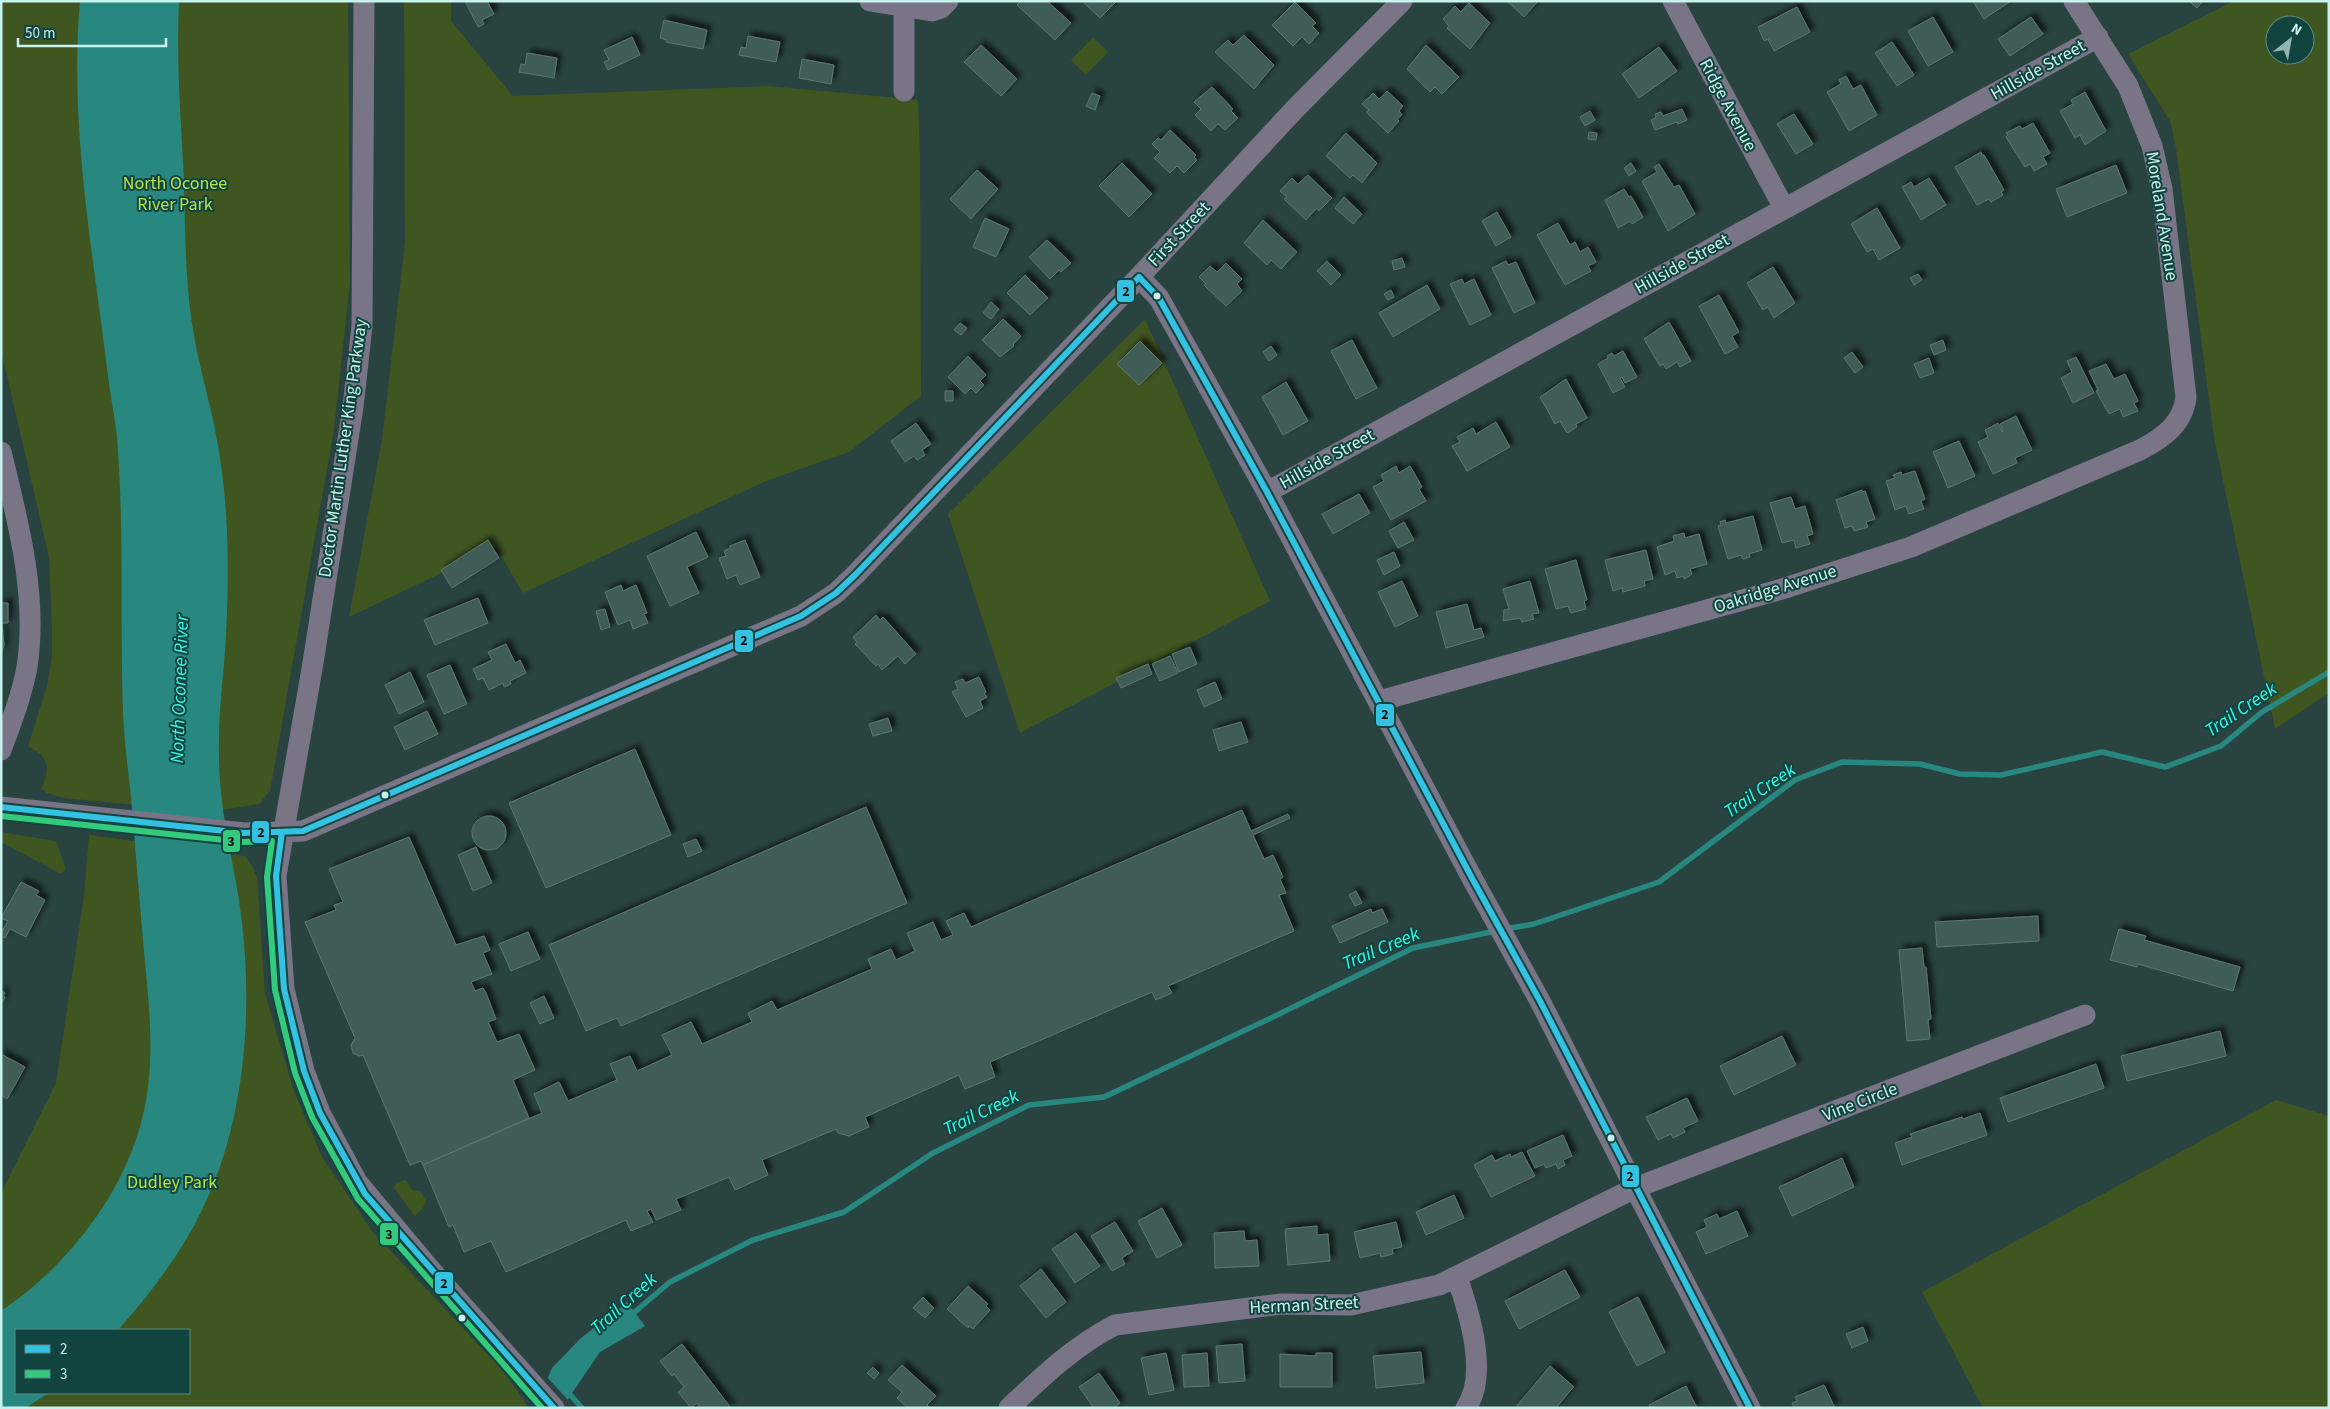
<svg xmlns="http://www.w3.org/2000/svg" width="2330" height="1409" font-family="'Source Sans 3',sans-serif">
<defs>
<filter id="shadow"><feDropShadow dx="4.5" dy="-4.5" stdDeviation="2.5" flood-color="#0009"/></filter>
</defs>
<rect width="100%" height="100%" fill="#294341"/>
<path fill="#405621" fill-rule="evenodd" d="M1 1H348L350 282 334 429 270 791 259 804 209 812 64 798 47 793 41 789C51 767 50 758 28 746L47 686 52 657V626L49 557 1 350Z
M404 1H451V21L513 96 769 86 918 100 920 157 921 396 849 452 766 481 523 593 496 547 349 617 382 440 405 242Z
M2234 1H2329V693L2275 729 2214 437 2176 148 2170 121 2128 54ZM2275 25H2305V55H2275Z
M1093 37 1108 52 1086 75 1071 60Z
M1145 319 1270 601 1020 733 948 514Z
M1 832 56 841 66 869 61 874 1 842Z
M89 835 245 856 252 866 257 877 265 994 294 1091 322 1157 372 1231 504 1372 529 1408H1V1193L56 1083 84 896ZM16 1330H189V1393H16Z
M2276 1100 2329 1116V1408H1983L1922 1292Z
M406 1180 412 1190 420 1191 426 1201 423 1208 415 1216 394 1188 396 1183Z"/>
<path fill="#288880" d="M80 1H179C176 61 181 120 184 180 185 226 185 271 191 317 196 354 206 388 214 424 220 453 224 483 226 513 229 563 228 614 224 664 220 703 217 741 220 781 223 829 237 875 242 923 253 1018 244 1126 201 1212 180 1255 150 1294 118 1330H16V1393H49L25 1408H1V1311C67 1267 125 1193 143 1115 156 1061 149 1005 144 951 139 896 135 842 130 787 127 762 124 737 123 712 120 625 124 538 118 451 117 426 111 401 108 376 93 252 69 127 80 1Z
M627 1302 645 1326 600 1352 562 1408H535L552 1368 581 1338Z"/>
<path fill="#294341" d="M546 1376 569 1401 565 1408H536L533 1405Z"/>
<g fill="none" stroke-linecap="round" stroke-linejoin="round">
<path stroke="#288880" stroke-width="5.5" d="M1505 929 1534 924 1659 882 1795 780 1842 762 1920 764 1960 774 2001 775 2102 752 2165 767 2221 746 2262 712 2329 672
M630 1316 670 1282 753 1240 844 1212 933 1153 1029 1105 1104 1097 1271 1018 1413 948 1496 931
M565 1389 582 1408"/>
</g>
<path fill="#405c56" stroke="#5c7770" filter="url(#shadow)" d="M465 1H487L494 14 482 20 484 24 478 27Z
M1021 1H1047L1071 23 1055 40 1017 5Z
M1082 1H1117L1100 18Z
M1507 1H1538L1524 17Z
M1973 1H2011L1984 19Z
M2189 1H2203L2197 8Z
M1295 2 1316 23 1312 26 1319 33 1309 44 1302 37 1293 46 1272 25Z
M1469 3 1490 23 1470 49 1447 28 1449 26 1443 19 1455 6 1461 12Z
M1797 7 1810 32 1774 51 1768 39 1764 41 1758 27Z
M1933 17 1953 52 1928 66 1908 31Z
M2031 17 2043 34 2010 56 1998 39Z
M664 20 707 30 703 49 666 42 667 40 660 38Z
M1244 35 1274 65 1254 89 1215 52 1228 40 1233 45Z
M748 36 780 42 776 62 739 55 741 47 746 48Z
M632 37 640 55 608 70 604 62 609 60 604 50Z
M1892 42 1914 75 1897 86 1875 53Z
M981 45 1017 79 1001 96 964 62Z
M1426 45 1459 77 1442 94 1435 87 1430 92 1407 69Z
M1659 47 1677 71 1639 98 1622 74Z
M527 53 557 58 554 78 519 72 521 64 525 65Z
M802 59 834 65 831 84 799 78Z
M1846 76 1853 89 1861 85 1877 115 1849 131 1827 92 1841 84 1839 80Z
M1212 87 1233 109 1231 111 1238 118 1225 130 1218 124 1211 131 1195 115 1201 109 1194 102Z
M1387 91 1403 106 1399 111 1402 115 1397 119 1399 121 1388 133 1366 112 1369 110 1362 104 1373 93 1379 99Z
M2085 92 2106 131 2085 145 2080 135 2075 138 2060 111 2073 104 2071 100Z
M1092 93 1100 96 1095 110 1086 106Z
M1682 109 1687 120 1678 124 1677 122 1655 130 1651 120 1656 118 1655 114 1661 112 1663 116Z
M1590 111 1595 120 1585 126 1580 117Z
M1794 114 1813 144 1796 154 1777 124Z
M2033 123 2050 153 2043 157 2047 164 2034 171 2030 164 2025 167 2006 137 2008 135 2006 133 2020 126 2022 129Z
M1170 130 1196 155 1194 157 1197 160 1184 173 1177 166 1170 173 1154 158 1160 152 1152 144 1158 138 1161 140Z
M1589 132 1597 133 1596 140 1588 139Z
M1346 133 1377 163 1362 183 1353 175 1350 178 1326 156Z
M1981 152 1982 155H1984L2004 190 2001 192 2003 195 1991 202 1989 199 1977 205 1955 167Z
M1122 163 1152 194 1129 217 1099 186Z
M1631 163 1636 171 1629 176 1624 168Z
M1659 164 1674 187 1679 185 1695 214 1668 231 1642 181 1657 172 1654 167Z
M2116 165 2127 193 2067 217 2056 189Z
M977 170 998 189 971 219 950 199Z
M1308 175 1332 198 1319 211 1317 208 1306 220 1284 199 1287 197 1280 191 1292 178 1298 184Z
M1929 178 1946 205 1921 220 1902 187 1911 182 1914 187Z
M1624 189 1629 197 1631 196 1643 217 1632 224 1630 221 1618 228 1605 200Z
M1344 197 1362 214 1353 224 1335 208Z
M1877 208 1900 248 1879 260 1873 249 1867 252 1851 224Z
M1497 212 1511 237 1496 246 1482 221Z
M985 218 1009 229 996 257 973 247Z
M1263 220 1297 252 1281 269 1271 260 1267 265 1244 243Z
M1558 223 1570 245 1575 242 1580 252 1588 247 1596 262 1588 266 1591 271 1565 285 1537 235Z
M1047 240 1071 263 1061 272 1059 270 1050 279 1029 257Z
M1402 258 1405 267 1394 270 1392 261Z
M1327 261 1341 275 1331 285 1317 271Z
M1506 261 1508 265 1516 262 1535 303 1514 313 1492 268Z
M1226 263 1242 279 1237 284 1242 291 1226 306 1204 285 1206 284 1199 277 1210 266 1217 272Z
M1773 267 1795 303 1774 318 1768 307 1763 310 1747 283Z
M1918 274 1922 280 1914 285 1910 278Z
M1025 275 1048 298 1030 315 1007 293Z
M1462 279 1464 284 1474 279 1491 315 1470 325 1450 284Z
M1427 285 1440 309 1393 337 1379 313Z
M1391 290 1394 297 1388 300 1384 294Z
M1719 295 1739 332 1732 336 1738 347 1725 354 1699 306Z
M991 302 999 309 991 319 983 313Z
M1003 319 1021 336 1013 345 1014 346 1000 357 982 340Z
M1669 322 1691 361 1680 367 1677 362 1666 369 1663 364 1660 366 1644 339Z
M960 323 967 328 961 335 954 330Z
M1352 340 1377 388 1356 399 1331 351Z
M1943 340 1946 350 1934 355 1930 345Z
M1140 341 1162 363 1139 385 1117 364Z
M1271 346 1277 355 1269 361 1263 352Z
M1623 351 1637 377 1625 383 1622 377 1620 378 1625 387 1613 393 1598 364 1608 358 1607 356 1612 353 1614 356Z
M1852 352 1863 367 1855 373 1844 358Z
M968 356 986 375 980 381 984 385 976 393 971 388 965 394 948 377Z
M2076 357 2094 393 2073 403 2061 378 2072 372 2067 361Z
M1929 358 1934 373 1920 378 1914 364Z
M2106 364 2114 379 2125 374 2138 401 2134 403 2138 411 2123 417 2120 409 2109 414 2096 391 2098 390 2089 371Z
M1566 379 1587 418 1576 424 1577 427 1567 433 1560 421 1555 424 1540 397Z
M1286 382 1308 421 1283 435 1262 397Z
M945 391H953V401H945Z
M2016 416 2032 450 2015 458 2017 463 1993 474 1978 442 1988 437 1985 430 1998 423 2002 432 2003 431 2000 424Z
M1496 422 1510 447 1467 471 1452 446 1460 442 1457 437 1473 428 1476 434Z
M916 423 931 444 922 450 925 455 917 460 914 456 905 462 891 441Z
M1959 441 1975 476 1948 488 1933 452Z
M1396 466 1399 473 1410 466 1422 487 1419 489 1426 501 1391 520 1373 487 1384 481 1381 475Z
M1915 471 1925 499 1921 501 1924 509 1909 514 1906 506 1895 510 1886 481 1895 478 1893 475 1901 472 1902 475Z
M1862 490V492L1865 491 1875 519 1866 522 1868 527 1854 531 1852 526 1845 528 1836 500Z
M1359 494 1370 513 1333 534 1322 514Z
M1791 497 1795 509 1805 506 1813 534 1807 536 1810 544 1796 548 1794 540 1782 543 1770 503Z
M1753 516 1762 550 1749 554 1750 557 1743 559 1741 555 1728 559 1718 526 1721 525 1720 522 1725 520 1726 523Z
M1404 522 1414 540 1398 548 1389 531Z
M696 532 708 557 687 567 699 593 670 606 647 556Z
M1684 533 1685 538 1699 534 1707 564 1690 569 1692 574 1684 579 1683 576 1677 578 1675 571 1665 575 1657 547 1674 541 1673 536Z
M488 540 499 558 452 588 441 570Z
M745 540 760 577 740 585 736 575 727 579 719 558 726 556 724 551 730 548V546Z
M1646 550 1653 579 1644 581 1645 586 1623 592 1622 588 1613 591 1605 560Z
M1394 552 1400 566 1384 575 1377 560Z
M1576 560 1587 600 1584 601 1586 609 1571 613 1568 606 1556 609 1545 569Z
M1402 581 1418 616 1395 627 1378 592Z
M1530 581 1539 613 1532 614 1534 619 1522 622 1520 618 1503 621 1504 610 1509 609 1503 589Z
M621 585 623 591 636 585 647 613 644 614 648 623 633 629 630 620 618 625 605 592Z
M478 598 488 623 435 645 424 620Z
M1 603H8V623H2L4 645 1 655Z
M1467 604 1474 630 1481 628 1484 637 1446 648 1436 612Z
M605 609 610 627 601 630 596 611Z
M876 615 880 620 883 617 916 654 905 664 898 656 882 670 878 664 876 666 855 644 857 642 853 637Z
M506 644 515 663 520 660 526 673 510 681 511 684 504 687 503 683 489 690 483 678 478 680 473 669 492 660 488 652Z
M1190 647 1197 664 1179 672 1172 654Z
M1170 656 1178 673 1160 681 1152 664Z
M1148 664 1152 674 1121 688 1116 678Z
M450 665 467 704 444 714 427 675Z
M410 672 424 702 399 714 385 685Z
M979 677 986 692 984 693 987 697 980 701 983 708 966 717 952 692 958 689 955 682 963 679 965 683Z
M1215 682 1222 699 1204 707 1197 690Z
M427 711 438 734 405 750 394 727Z
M888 718 892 731 873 736 869 724Z
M1241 722 1248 742 1219 751 1213 730Z
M635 749 671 835 546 888 509 803Z
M866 807 907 903 621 1026 617 1018 586 1031 549 945Z
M1242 810 1251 831 1288 814 1290 818 1253 835 1264 859 1273 855 1283 877 1280 879 1286 893 1279 895 1294 931 1168 986 1172 993 1156 1000 1152 992 990 1062 995 1077 965 1089 959 1075 865 1117 869 1127 849 1136 838 1133 836 1129 762 1160 768 1175 735 1190 729 1177 676 1199 681 1210 656 1220 651 1209 647 1211 653 1222 631 1231 626 1220 506 1272 491 1241 464 1252 453 1225 449 1227 423 1165 542 1113 534 1094 559 1082 568 1101 617 1080 610 1064 630 1056 637 1071 672 1055 662 1035 691 1022 702 1044 752 1022 748 1013 772 1001 777 1010 872 969 868 959 891 949 896 960 915 951 907 933 933 922 941 940 953 935 946 921 964 913 971 927Z
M472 833a17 17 0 1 1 34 0a17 17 0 1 1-34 0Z
M409 837 456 945 484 936 490 950 483 953 492 974 471 982 475 991 483 988 486 993 496 1019 488 1022 497 1042 519 1034 535 1070 513 1080 529 1118 423 1165 421 1161 410 1165 363 1055 359 1056 353 1053 351 1045 355 1038 305 922 336 910 334 905 343 902 329 869Z
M696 839 702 851 688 857 683 844Z
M476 847 492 883 473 891 458 855Z
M21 882 39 891 36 895 45 900 26 937 10 929 5 938 1 936V933L8 921 1 918Z
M1356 891 1362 903 1355 906 1349 895Z
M1371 909 1372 913 1382 909 1388 922 1340 943 1332 926Z
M2038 916 2039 941 1937 947 1935 922Z
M2119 929 2146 936 2144 940 2240 967 2233 991 2138 964 2137 967 2110 960Z
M528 932 540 959 511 971 499 944Z
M1922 948 1924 967H1926L1931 1019 1928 1020 1930 1039 1907 1041 1899 950Z
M1 991 5 993 3 996 5 997 1 1005Z
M544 996 554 1018 540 1024 530 1003Z
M2220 1031 2226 1056 2127 1081 2121 1056Z
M1782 1036 1796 1065 1734 1095 1720 1066Z
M1 1054 25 1067 7 1099 1 1095Z
M2096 1064 2104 1088 2008 1122 2000 1098Z
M1687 1098 1698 1121 1683 1128 1685 1132 1673 1138 1671 1134 1658 1140 1646 1117Z
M1980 1113 1987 1135 1902 1165 1895 1143 1912 1137 1910 1134 1962 1117 1963 1119Z
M1563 1135 1572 1156 1563 1160 1565 1165 1558 1169 1556 1164 1546 1168 1544 1164 1535 1168 1527 1151Z
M1522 1152 1535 1176 1491 1197 1474 1165 1492 1155 1495 1161 1510 1154 1511 1157Z
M1842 1158 1854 1187 1792 1216 1779 1187Z
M1454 1195 1464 1218 1426 1235 1416 1212Z
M1162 1208 1182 1245 1157 1258 1138 1221Z
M1737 1211 1748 1236 1706 1254 1696 1232 1707 1227 1704 1220 1717 1214 1719 1219Z
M1115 1222 1133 1251 1122 1258 1125 1264 1112 1271 1091 1236Z
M1396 1222 1402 1247 1392 1249 1393 1254 1381 1257 1380 1253 1360 1258 1354 1232Z
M1317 1226V1235L1328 1234 1330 1261 1288 1265 1285 1229Z
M1244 1231 1245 1241 1257 1240 1259 1266 1215 1268 1214 1233Z
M1076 1233 1100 1266 1075 1283 1052 1249Z
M1041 1269 1066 1302 1046 1318 1020 1286Z
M1565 1270 1580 1297 1519 1329 1505 1301Z
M968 1286 988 1304 986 1306 990 1310 973 1329 969 1326 968 1328 947 1309Z
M923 1297 934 1308 925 1318 913 1308Z
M1638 1297 1665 1352 1637 1366 1609 1312Z
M1863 1327 1868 1341 1852 1348 1846 1334Z
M682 1344 731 1408H701L697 1403 691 1408 687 1403 678 1392 684 1387 674 1374 672 1376 660 1361Z
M1242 1344 1245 1381 1219 1383 1216 1346Z
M1421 1352 1424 1383 1376 1388 1373 1356Z
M1166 1353 1174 1390 1149 1395 1141 1358Z
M1207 1353 1209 1386 1184 1387 1182 1355Z
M1316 1353H1332V1387H1280V1354L1316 1356Z
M902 1365 936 1396 927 1405 930 1408H908L897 1398 902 1392 888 1380Z
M1550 1366 1574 1387 1570 1391 1556 1408H1515Z
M873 1367 879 1373 874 1379 867 1373Z
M1099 1373 1120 1403 1114 1408H1094L1079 1387Z
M1824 1385 1835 1408H1794L1792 1403 1797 1401 1795 1397Z
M1686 1386 1697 1408H1650L1649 1405Z"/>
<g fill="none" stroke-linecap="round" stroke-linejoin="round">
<path stroke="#7a7487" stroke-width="21" d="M364 1 362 326 353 407 313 663 276 876 284 989 304 1071 320 1113 357 1182 429 1268 554 1408
M870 1 932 11 941 8 948 1
M1673 1 1784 208
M904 91V1
M1139 277 1159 298 1267 492 1473 880 1540 1001 1635 1188 1750 1408
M1 452C18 521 38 596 27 667 22 695 11 723 1 750
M1267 492 2098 37
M1379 701 1782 589 1911 547 2140 450C2163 438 2183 424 2186 397L2162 189 2152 146 2128 86 2074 1
M1 807 244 833 303 831 801 616 836 593 856 574 1139 277 1294 110 1402 1
M1457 1277C1469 1312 1489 1375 1466 1408
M1009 1408C1042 1377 1074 1346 1115 1325L1281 1304 1351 1305 1439 1285 1635 1188 2085 1015"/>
<defs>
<path id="bus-1" d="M1 807 244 833 303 831 801 616 836 593 856 574 1139 277 1159 298 1267 492 1473 880 1540 1001 1750 1408
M282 832 276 876 284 989 304 1071 320 1113 365 1194 554 1408"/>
<path id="bus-2" d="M1 816 243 842 272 841 267 877 275 990 295 1073 312 1117 358 1199 542 1408"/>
</defs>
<use href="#bus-1" stroke="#12443f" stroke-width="10"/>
<use href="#bus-2" stroke="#12443f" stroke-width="10"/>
<use href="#bus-1" stroke="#33c2e2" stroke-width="6"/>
<use href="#bus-2" stroke="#33ca7d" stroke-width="6"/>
</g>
<g fill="#c8f2ed" stroke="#12443f" stroke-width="2">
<circle cx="1157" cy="296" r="4.5"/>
<circle cx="385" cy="795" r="4.5"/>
<circle cx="1611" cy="1138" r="4.5"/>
<circle cx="462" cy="1318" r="4.5"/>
</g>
<g text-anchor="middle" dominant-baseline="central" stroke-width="4" stroke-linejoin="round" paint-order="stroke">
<g font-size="18" fill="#c8f2ed" stroke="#12443f">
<text transform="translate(2038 70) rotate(-29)">Hillside Street</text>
<text transform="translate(1728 105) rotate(62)">Ridge Avenue</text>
<text transform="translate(2162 216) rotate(81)">Moreland Avenue</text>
<text transform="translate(1179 234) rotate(-47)">First Street</text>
<text transform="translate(1682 264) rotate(-29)">Hillside Street</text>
<text transform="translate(343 448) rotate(-82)">Doctor Martin Luther King Parkway</text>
<text transform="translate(1327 459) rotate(-29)">Hillside Street</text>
<text transform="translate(1775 589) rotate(-17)">Oakridge Avenue</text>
<text transform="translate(1860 1102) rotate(-21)">Vine Circle</text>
<text transform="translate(1304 1305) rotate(-3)">Herman Street</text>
</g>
<g font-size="18" fill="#b1e44d" stroke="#12443f">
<text x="175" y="183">North Oconee<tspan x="175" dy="21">River Park</tspan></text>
<text x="172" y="1182">Dudley Park</text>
</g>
<g font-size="19" font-style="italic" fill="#34f8e8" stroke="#12443f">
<text transform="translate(180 689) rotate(-88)">North Oconee River</text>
<text transform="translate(2241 710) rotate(-34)">Trail Creek</text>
<text transform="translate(1760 791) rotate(-34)">Trail Creek</text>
<text transform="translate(1381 949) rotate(-23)">Trail Creek</text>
<text transform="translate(981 1113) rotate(-26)">Trail Creek</text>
<text transform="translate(624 1304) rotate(-42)">Trail Creek</text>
</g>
</g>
<g stroke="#12443f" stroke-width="2">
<rect x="1116" y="279" width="19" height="24" rx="5" fill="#33c2e2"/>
<rect x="734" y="629" width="20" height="24" rx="5" fill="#33c2e2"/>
<rect x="1375" y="703" width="20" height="24" rx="5" fill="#33c2e2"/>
<rect x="251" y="820" width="19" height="24" rx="5" fill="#33c2e2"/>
<rect x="222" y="829" width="19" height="24" rx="5" fill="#33ca7d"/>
<rect x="1621" y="1164" width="19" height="24" rx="5" fill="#33c2e2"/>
<rect x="379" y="1222" width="20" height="24" rx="5" fill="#33ca7d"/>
<rect x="434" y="1271" width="20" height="24" rx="5" fill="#33c2e2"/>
</g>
<g font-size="14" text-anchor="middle" font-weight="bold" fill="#111">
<text x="1126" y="296">2</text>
<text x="744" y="645">2</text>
<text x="1385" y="719">2</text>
<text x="261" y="837">2</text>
<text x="231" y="846">3</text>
<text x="1630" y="1181">2</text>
<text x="389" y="1239">3</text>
<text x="444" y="1288">2</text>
</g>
<rect width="2330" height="1409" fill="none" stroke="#c8f2ed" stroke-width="5"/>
<rect x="15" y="1329" width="175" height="65" fill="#12443f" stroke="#5b8a85"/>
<rect x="25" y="1345" width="25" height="8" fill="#33c2e2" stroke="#5b8a85"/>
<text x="60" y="1354" font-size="15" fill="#c8f2ed">2</text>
<rect x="25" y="1370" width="25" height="8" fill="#33ca7d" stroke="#5b8a85"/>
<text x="60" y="1379" font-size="15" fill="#c8f2ed">3</text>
<g transform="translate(2290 40) rotate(31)"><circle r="24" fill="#12443f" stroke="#5b8a85"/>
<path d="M0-4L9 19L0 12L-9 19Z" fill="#90b5b1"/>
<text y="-8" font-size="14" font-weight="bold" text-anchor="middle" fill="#c8f2ed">N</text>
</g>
<path d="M18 38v8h148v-8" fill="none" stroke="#c8f2ed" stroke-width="2.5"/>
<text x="25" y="38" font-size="15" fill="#c8f2ed" stroke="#12443f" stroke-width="4" paint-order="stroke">50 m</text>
</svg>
